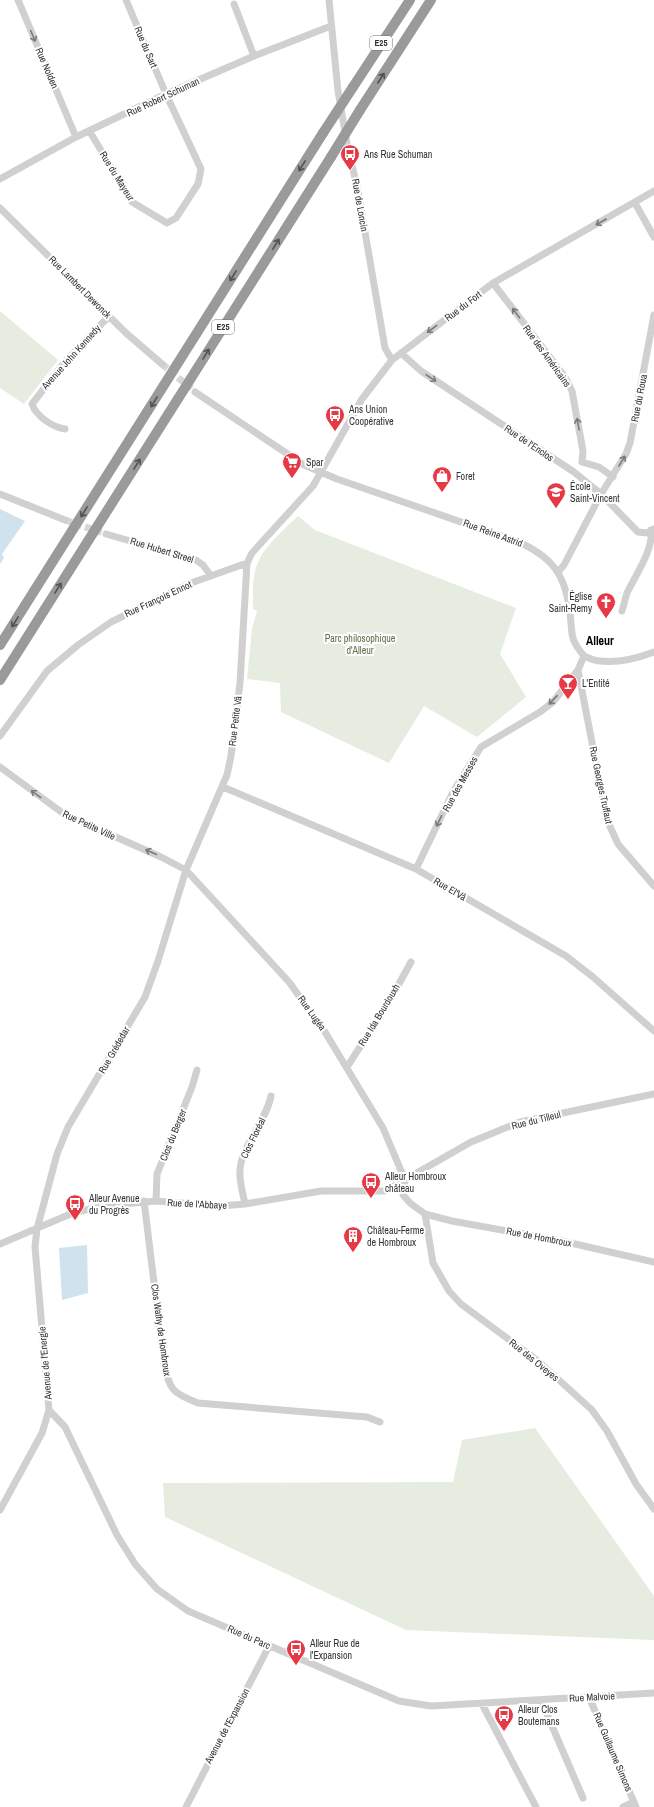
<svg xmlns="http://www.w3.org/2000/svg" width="654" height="1807" font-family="'Archivo Narrow',sans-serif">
<rect width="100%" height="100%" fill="#fff"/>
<path fill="#e6ecdf" d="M0 311 58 360 24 404 0 388Z
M298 516 315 530 516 608 500 654 526 697 477 737 424 706 389 763 281 712 280 683 247 679 252 629 257 611 253 609C253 597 252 584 255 572 259 550 283 531 298 516Z
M535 1428 654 1596V1640L406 1630 165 1517 163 1483 453 1482 462 1440Z"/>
<path fill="#cfe2ee" d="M0 509 25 521 2 554 4 558 0 564Z
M87 1245 88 1293 62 1300 59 1248Z"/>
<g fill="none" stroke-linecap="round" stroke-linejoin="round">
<path stroke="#d6d6d6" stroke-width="7" stroke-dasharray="7 3.5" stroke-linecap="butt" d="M162 364 195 392
M65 520 106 534"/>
<path stroke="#d0d0d0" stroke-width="7" d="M18 0 76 137
M329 0 338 91 348 149 357 186 385 348 392 360
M234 4 254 56
M90 132 132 202 167 223 176 218 198 184 201 169 166 94 126 0
M0 179 76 137 166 94 254 56 331 26
M635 203 654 237
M0 208 126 333 162 364
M493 283 565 377 572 391 583 451 582 462
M401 353 421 371 574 472 601 494 638 532 647 533 654 529
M195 392 304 465 337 479 516 541C552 556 566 575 570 614 573 636 569 638 584 656L578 670 553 702 540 712 481 747 454 790 416 869
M65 429C52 427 36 416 32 404L64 363 109 316
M582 462 599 467 613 477
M0 494 65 520
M106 534 196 560 203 565 211 576
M558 572 564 565 601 494 626 454 630 443 654 315
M622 611C624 605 625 599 627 593 635 576 654 549 651 530
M584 656C589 658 595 661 600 661 618 663 638 658 654 652
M578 670 607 820 618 844 654 886
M0 736 47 671 78 645 111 622 191 583 247 563
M0 767 64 814 161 857 186 870 289 982 325 1032 383 1128 405 1180
M223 787 416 869 566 956 593 977 654 1031
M347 1067 389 1002 411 962
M405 1180 403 1195 410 1203 425 1214 452 1221 562 1241 654 1262
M144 1201 164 1364C170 1390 172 1393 198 1403L367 1417 380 1422
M156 1201 157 1174 192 1087 197 1070
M245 1204C243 1194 239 1181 240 1170 241 1146 266 1122 271 1096
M425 1214 433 1263 449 1291 461 1304 538 1361 592 1410 607 1431 636 1484 654 1509
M0 1244 75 1212 112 1205 156 1201 220 1206 245 1204 321 1191H385L471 1142 520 1122 654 1094
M49 1410 65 1427 117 1535 135 1564 157 1589 188 1611 399 1701 431 1706 654 1693
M0 1510 42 1433 49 1410 35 1247 37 1229 57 1154 68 1127 145 997 158 961 186 870 227 775 231 756 240 683 247 563 252 553 313 486 362 399 392 360 493 283 654 191
M589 1697 636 1807
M542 1700 549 1719 583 1798
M482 1704 536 1807
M186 1807 269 1646
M623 1807 634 1802"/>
<path stroke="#9a9a9a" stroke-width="10" d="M353 87 410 0
M360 110 431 0
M0 645 323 133
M0 680 331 157"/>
<path stroke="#9a9a9a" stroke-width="10" d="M323 133 353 87
M331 157 360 110"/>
</g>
<defs><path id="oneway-shaft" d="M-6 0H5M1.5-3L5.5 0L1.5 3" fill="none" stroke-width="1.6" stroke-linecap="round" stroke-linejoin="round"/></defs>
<g stroke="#7a7a7a">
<use href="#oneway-shaft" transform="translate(33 36) rotate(67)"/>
<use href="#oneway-shaft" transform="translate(601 222) rotate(150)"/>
<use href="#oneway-shaft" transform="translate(516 313) rotate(-127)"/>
<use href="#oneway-shaft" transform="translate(432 329) rotate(143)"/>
<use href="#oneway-shaft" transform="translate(431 378) rotate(34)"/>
<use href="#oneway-shaft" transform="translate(578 424) rotate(-101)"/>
<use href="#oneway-shaft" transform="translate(622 461) rotate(-58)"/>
<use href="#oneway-shaft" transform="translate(553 700) rotate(133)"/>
<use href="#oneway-shaft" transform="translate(36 794) rotate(-144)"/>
<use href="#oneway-shaft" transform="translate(439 821) rotate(116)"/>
<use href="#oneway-shaft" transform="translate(151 852) rotate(-156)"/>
</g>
<g stroke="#525252">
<use href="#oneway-shaft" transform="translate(381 78) rotate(-57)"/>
<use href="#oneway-shaft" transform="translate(302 166) rotate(122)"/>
<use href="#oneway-shaft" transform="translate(276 244) rotate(-58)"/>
<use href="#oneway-shaft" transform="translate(233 276) rotate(122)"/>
<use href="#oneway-shaft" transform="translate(206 354) rotate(-58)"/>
<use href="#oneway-shaft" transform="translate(154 402) rotate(122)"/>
<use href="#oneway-shaft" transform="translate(137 464) rotate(-58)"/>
<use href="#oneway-shaft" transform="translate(84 512) rotate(122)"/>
<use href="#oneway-shaft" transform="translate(58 588) rotate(-58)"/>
<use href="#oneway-shaft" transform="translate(15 622) rotate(122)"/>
</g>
<defs>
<symbol id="bus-pin" viewBox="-11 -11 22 30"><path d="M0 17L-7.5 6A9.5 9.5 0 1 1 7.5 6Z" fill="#e63946" stroke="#fff"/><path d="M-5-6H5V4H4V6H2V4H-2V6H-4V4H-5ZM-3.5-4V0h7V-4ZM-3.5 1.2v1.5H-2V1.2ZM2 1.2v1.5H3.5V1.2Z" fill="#fff"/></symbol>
<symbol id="supermarket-pin" viewBox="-11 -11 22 30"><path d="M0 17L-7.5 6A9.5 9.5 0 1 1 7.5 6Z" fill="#e63946" stroke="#fff"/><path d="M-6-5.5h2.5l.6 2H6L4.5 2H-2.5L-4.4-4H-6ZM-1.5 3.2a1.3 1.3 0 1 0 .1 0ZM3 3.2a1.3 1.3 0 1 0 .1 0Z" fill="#fff"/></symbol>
<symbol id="shop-pin" viewBox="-11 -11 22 30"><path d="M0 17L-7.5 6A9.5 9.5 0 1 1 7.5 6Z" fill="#e63946" stroke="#fff"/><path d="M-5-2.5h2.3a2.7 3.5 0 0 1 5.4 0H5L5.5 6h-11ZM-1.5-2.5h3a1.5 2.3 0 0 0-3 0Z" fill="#fff"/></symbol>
<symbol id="school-pin" viewBox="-11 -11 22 30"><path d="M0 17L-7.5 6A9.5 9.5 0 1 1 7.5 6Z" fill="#e63946" stroke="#fff"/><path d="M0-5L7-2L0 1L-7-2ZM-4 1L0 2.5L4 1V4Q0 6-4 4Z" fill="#fff"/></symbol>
<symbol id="church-pin" viewBox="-11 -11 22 30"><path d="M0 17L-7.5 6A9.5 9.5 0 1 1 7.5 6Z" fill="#e63946" stroke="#fff"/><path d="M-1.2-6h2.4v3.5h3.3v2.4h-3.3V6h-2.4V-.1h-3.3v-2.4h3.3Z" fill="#fff"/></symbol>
<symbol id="bar-pin" viewBox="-11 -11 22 30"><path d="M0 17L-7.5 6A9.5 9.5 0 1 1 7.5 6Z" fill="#e63946" stroke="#fff"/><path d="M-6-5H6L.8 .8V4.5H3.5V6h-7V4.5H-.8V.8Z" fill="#fff"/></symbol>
<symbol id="building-pin" viewBox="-11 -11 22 30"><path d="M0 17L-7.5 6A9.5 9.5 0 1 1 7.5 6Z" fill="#e63946" stroke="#fff"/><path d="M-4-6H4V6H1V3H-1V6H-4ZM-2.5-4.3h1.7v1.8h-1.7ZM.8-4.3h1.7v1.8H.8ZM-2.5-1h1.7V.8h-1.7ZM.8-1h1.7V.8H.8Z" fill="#fff"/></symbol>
</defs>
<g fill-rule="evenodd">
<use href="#bus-pin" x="339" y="143" width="22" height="30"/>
<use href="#bus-pin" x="324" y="404" width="22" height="30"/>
<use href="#supermarket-pin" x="281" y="451" width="22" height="30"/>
<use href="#shop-pin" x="431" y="465" width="22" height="30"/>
<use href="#school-pin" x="545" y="481" width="22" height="30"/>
<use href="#church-pin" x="595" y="591" width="22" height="30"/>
<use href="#bar-pin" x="557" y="672" width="22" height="30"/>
<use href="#bus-pin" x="360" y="1171" width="22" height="30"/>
<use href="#bus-pin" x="64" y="1193" width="22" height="30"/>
<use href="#building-pin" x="342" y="1225" width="22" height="30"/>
<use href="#bus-pin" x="285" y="1638" width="22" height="30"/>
<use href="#bus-pin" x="493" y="1704" width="22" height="30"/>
</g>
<g text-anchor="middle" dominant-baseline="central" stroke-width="4" stroke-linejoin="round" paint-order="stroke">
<g fill="#fff" stroke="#707070" stroke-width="1">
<rect x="370" y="36" width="22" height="14" rx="3"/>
<rect x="212" y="320" width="22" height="14" rx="3"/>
</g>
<g font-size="9" font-weight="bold" fill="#333">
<text x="381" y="43">E25</text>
<text x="223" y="327">E25</text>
</g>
<g font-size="10" fill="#333" stroke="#fff">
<text transform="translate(146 47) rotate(67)">Rue du Sart</text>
<text transform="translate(47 68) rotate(67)">Rue Nolden</text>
<text transform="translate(163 97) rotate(-25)">Rue Robert Schuman</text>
<text transform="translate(117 176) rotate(58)">Rue du Mayeur</text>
<text transform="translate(360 205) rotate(80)">Rue de Loncin</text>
<text transform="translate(80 287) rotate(45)">Rue Lambert Dewonck</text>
<text transform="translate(463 306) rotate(-37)">Rue du Fort</text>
<text transform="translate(547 356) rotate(54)">Rue des Américains</text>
<text transform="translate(71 357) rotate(-48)">Avenue John Kennedy</text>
<text transform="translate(639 398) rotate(-79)">Rue du Roua</text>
<text transform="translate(529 443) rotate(34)">Rue de l'Enclos</text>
<text transform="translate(493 533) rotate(20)">Rue Reine Astrid</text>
<text transform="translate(162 550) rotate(17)">Rue Hubert Streel</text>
<text transform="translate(158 599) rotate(-25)">Rue François Ennot</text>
<text transform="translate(235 721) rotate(-83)">Rue Petite Vâ</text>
<text transform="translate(460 784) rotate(-61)">Rue des Messes</text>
<text transform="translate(601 785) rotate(78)">Rue Georges Truffaut</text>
<text transform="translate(89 825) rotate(25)">Rue Petite Ville</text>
<text transform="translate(450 889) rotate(30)">Rue El'Vâ</text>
<text transform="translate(312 1013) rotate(54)">Rue Lugéa</text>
<text transform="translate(379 1015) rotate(-59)">Rue Ida Bourdouxh</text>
<text transform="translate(114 1050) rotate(-60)">Rue Grédedar</text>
<text transform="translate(536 1120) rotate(-14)">Rue du Tilleul</text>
<text transform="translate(173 1135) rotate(-68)">Clos du Berger</text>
<text transform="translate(253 1138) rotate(-64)">Clos Floréal</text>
<text transform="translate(197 1204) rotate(3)">Rue de l'Abbaye</text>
<text transform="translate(539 1237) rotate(11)">Rue de Hombroux</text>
<text transform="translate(161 1330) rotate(82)">Clos Wathy de Hombroux</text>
<text transform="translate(534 1360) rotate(39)">Rue des Oveyes</text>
<text transform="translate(45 1363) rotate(-95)">Avenue de l'Energie</text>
<text transform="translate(249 1637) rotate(24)">Rue du Parc</text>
<text transform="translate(592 1697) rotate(-3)">Rue Malvoie</text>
<text transform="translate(227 1726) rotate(-62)">Avenue de l'Expansion</text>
<text transform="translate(613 1752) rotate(67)">Rue Guillaume Simons</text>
</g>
<g font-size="10" fill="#333" stroke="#fff" text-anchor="start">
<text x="364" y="154">Ans Rue Schuman</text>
<text x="349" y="409">Ans Union<tspan x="349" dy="12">Coopérative</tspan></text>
<text x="306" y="462">Spar</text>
<text x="456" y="476">Foret</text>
<text x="570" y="486">École<tspan x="570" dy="12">Saint-Vincent</tspan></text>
<text x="592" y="596" text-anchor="end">Église<tspan x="592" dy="12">Saint-Remy</tspan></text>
<text x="582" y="683">L'Entité</text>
<text x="385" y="1176">Alleur Hombroux<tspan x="385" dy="12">château</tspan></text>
<text x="89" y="1198">Alleur Avenue<tspan x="89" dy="12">du Progrès</tspan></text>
<text x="367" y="1230">Château-Ferme<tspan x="367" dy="12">de Hombroux</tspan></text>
<text x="310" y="1643">Alleur Rue de<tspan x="310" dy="12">l'Expansion</tspan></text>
<text x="518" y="1709">Alleur Clos<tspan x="518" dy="12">Boutemans</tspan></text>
</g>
<g font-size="10" fill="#56703f" stroke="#fff">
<text x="360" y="638">Parc philosophique<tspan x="360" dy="12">d'Alleur</tspan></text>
</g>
<g font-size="12" font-weight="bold" fill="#000" stroke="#fff">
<text x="600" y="641">Alleur</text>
</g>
</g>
</svg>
